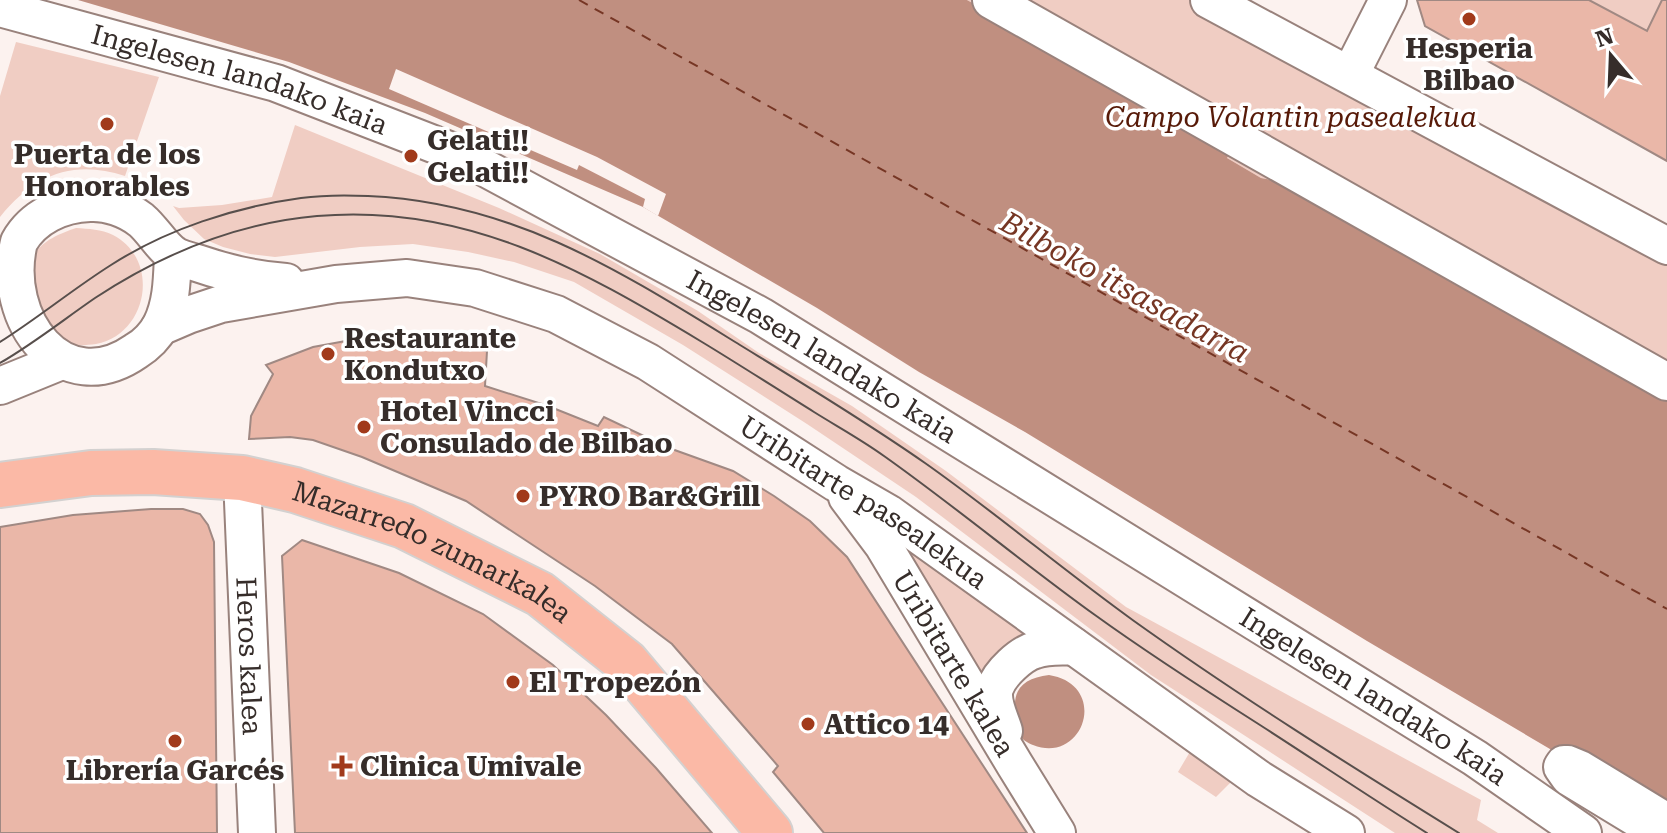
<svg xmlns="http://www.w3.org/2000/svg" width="1667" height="833" font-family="'Roboto Serif',serif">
<rect width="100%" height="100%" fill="#fcf2ef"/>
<path fill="#f0cdc3" d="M967 0H1209L1667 246V396L1478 287 1473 294 1453 284 1457 276 1299 185 1261 178 1227 158 1232 148Z
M1589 0H1662L1647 31Z
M16 42 159 77 125 176C73 159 34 175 0 217V96Z
M295 125 499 208 600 254 698 311 759 353 852 406 946 471 1126 607 1481 800 1477 820 1498 833H1395L1151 675 916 497 807 424 683 345 574 282 514 262 468 252 413 244 360 247 275 257 250 254 223 247 204 239 184 220 173 206 179 208 222 205 272 197Z
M76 228C89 229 101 229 113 235 161 260 148 334 96 344 86 345 74 347 65 342 55 337 45 327 35 320 34 308 28 271 31 262 37 242 59 234 76 228Z
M875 516 1036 638C1015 649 989 656 979 679Z
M1191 750 1234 779 1216 797 1178 772Z"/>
<path fill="#c08f80" d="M78 0H967L1233 148 1227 158 1261 178 1299 185 1458 276 1454 284 1473 294 1478 287 1667 396V818L1367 641 1025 432 919 372 817 308 643 207 425 113 289 62Z
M1049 675C1110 685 1084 765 1033 745 1028 743 1021 739 1019 734 1017 729 1017 721 1016 715 1011 689 1024 678 1049 675Z"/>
<path fill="#fcf2ef" d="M396 69 597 157 666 194 658 216 643 207 645 199 579 165 577 170 389 89Z"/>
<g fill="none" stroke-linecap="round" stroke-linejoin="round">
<path stroke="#763624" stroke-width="2" stroke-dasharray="10 8" stroke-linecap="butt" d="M579 0 1667 609"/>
</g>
<path fill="#eab7a8" stroke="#a08983" stroke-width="2" d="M1417 0H1589L1647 31 1662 0H1667V161L1425 26Z
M398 339 425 340 487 351 485 386 548 406 598 426 604 417 669 448 733 471 774 496 810 521 847 557 1027 833H824L773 772 778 766 672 644 595 586 466 501 362 457 313 440 290 437 249 439 251 416 273 374 266 365 313 347 351 340Z
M151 509H183L200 514 208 525 214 542 217 833H0V527L73 515Z
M302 540 399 573 483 614 553 665 606 715 656 768 712 833H295L282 556Z"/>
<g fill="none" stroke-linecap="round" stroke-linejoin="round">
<defs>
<g id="minor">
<path d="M991 0 1667 382"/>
<path d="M1209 0 1667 246"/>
<path id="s1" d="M0 8 276 83 459 154 761 316 1475 758 1583 833"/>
<path d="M1350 75 1388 0"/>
<path d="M173 254C172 278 172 303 161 325 155 336 146 345 136 351 63 402 0 320 19 242 33 217 61 204 90 203 107 202 127 209 141 220 153 230 161 246 174 255 181 259 190 261 197 263 226 273 256 280 286 282"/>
<path id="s2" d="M160 327 188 315 221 304 336 284 407 278 475 288 556 314 648 362 836 483 888 513 1259 779 1346 833"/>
<path d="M0 386 59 362"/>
<path id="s3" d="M242 478 257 833"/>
<path id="s4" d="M847 497 883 545 1015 765 1057 833"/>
<path d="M1004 731C1000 718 991 701 995 688 1000 673 1021 654 1035 650 1046 646 1061 647 1073 646"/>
<path d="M1661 833 1569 777 1562 767 1564 764H1568L1580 769 1667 822"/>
</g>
<g id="major">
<path id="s5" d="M0 485 91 473 153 472 242 478 295 490 404 526 540 594 626 662 770 833"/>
</g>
</defs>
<use href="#minor" stroke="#99827c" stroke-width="40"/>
<use href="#major" stroke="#d3d1d0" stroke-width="48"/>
<use href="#minor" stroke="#fff" stroke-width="36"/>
<use href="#major" stroke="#fbb9a6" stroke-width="44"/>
<path stroke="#584f4c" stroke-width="2" d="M0 342C38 318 73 289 111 265 167 229 235 207 301 198 323 195 346 195 368 196 513 202 620 271 740 345 802 383 865 421 925 463 996 513 1063 570 1134 621 1239 696 1349 765 1459 833
M0 363C33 344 63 320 95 298 162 254 237 223 317 216 465 203 581 269 702 342 740 365 777 389 814 412 838 427 862 440 884 456 956 507 1024 564 1095 615 1149 654 1205 690 1260 725 1316 761 1371 798 1427 833"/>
</g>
<g fill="#a13a1b" stroke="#fff" stroke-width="3">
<circle cx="1469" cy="19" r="8"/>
<circle cx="107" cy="124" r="8"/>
<circle cx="411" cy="156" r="8"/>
<circle cx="328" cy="354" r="8"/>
<circle cx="364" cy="427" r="8"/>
<circle cx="523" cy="496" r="8"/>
<circle cx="513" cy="682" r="8"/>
<circle cx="808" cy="724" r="8"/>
<circle cx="175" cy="741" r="8"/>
<path d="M338 754h8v8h8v8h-8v8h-8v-8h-8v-8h8z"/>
</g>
<g text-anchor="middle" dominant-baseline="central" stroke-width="7" stroke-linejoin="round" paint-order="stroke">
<g font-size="28" font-weight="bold" fill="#362d2a" stroke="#fff" text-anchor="start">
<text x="1469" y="48" text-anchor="middle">Hesperia<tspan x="1469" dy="32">Bilbao</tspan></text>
<text x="427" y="140">Gelati!!<tspan x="427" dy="32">Gelati!!</tspan></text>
<text x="107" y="154" text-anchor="middle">Puerta de los<tspan x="107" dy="32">Honorables</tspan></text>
<text x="344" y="338">Restaurante<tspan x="344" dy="32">Kondutxo</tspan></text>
<text x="380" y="411">Hotel Vincci<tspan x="380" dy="32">Consulado de Bilbao</tspan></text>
<text x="539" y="496">PYRO Bar&amp;Grill</text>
<text x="529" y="682">El Tropezón</text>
<text x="824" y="724">Attico 14</text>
<text x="360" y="766">Clinica Umivale</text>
<text x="175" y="770" text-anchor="middle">Librería Garcés</text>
</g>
<g font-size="28" fill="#362d2a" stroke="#fff">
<text stroke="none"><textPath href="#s1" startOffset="250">Ingelesen landako kaia</textPath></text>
<text stroke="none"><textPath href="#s1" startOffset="898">Ingelesen landako kaia</textPath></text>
<text stroke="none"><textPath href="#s2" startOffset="768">Uribitarte pasealekua</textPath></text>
<text stroke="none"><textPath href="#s5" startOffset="448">Mazarredo zumarkalea</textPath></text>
<text stroke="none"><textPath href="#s3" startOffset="178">Heros kalea</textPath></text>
<text stroke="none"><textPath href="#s4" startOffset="198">Uribitarte kalea</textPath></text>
<text stroke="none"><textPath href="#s1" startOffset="1546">Ingelesen landako kaia</textPath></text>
</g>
<g font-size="28" font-style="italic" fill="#571a08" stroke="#fff">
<text x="1291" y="117">Campo Volantin pasealekua</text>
</g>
<g font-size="30" font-style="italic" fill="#763624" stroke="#fff">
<text transform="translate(1125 287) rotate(29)">Bilboko itsasadarra</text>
</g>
</g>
<g transform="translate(1611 56) rotate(341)" stroke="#ffffff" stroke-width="6" paint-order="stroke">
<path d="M0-6L14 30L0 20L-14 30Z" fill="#362d2a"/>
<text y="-12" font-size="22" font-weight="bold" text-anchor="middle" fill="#362d2a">N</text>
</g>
</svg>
